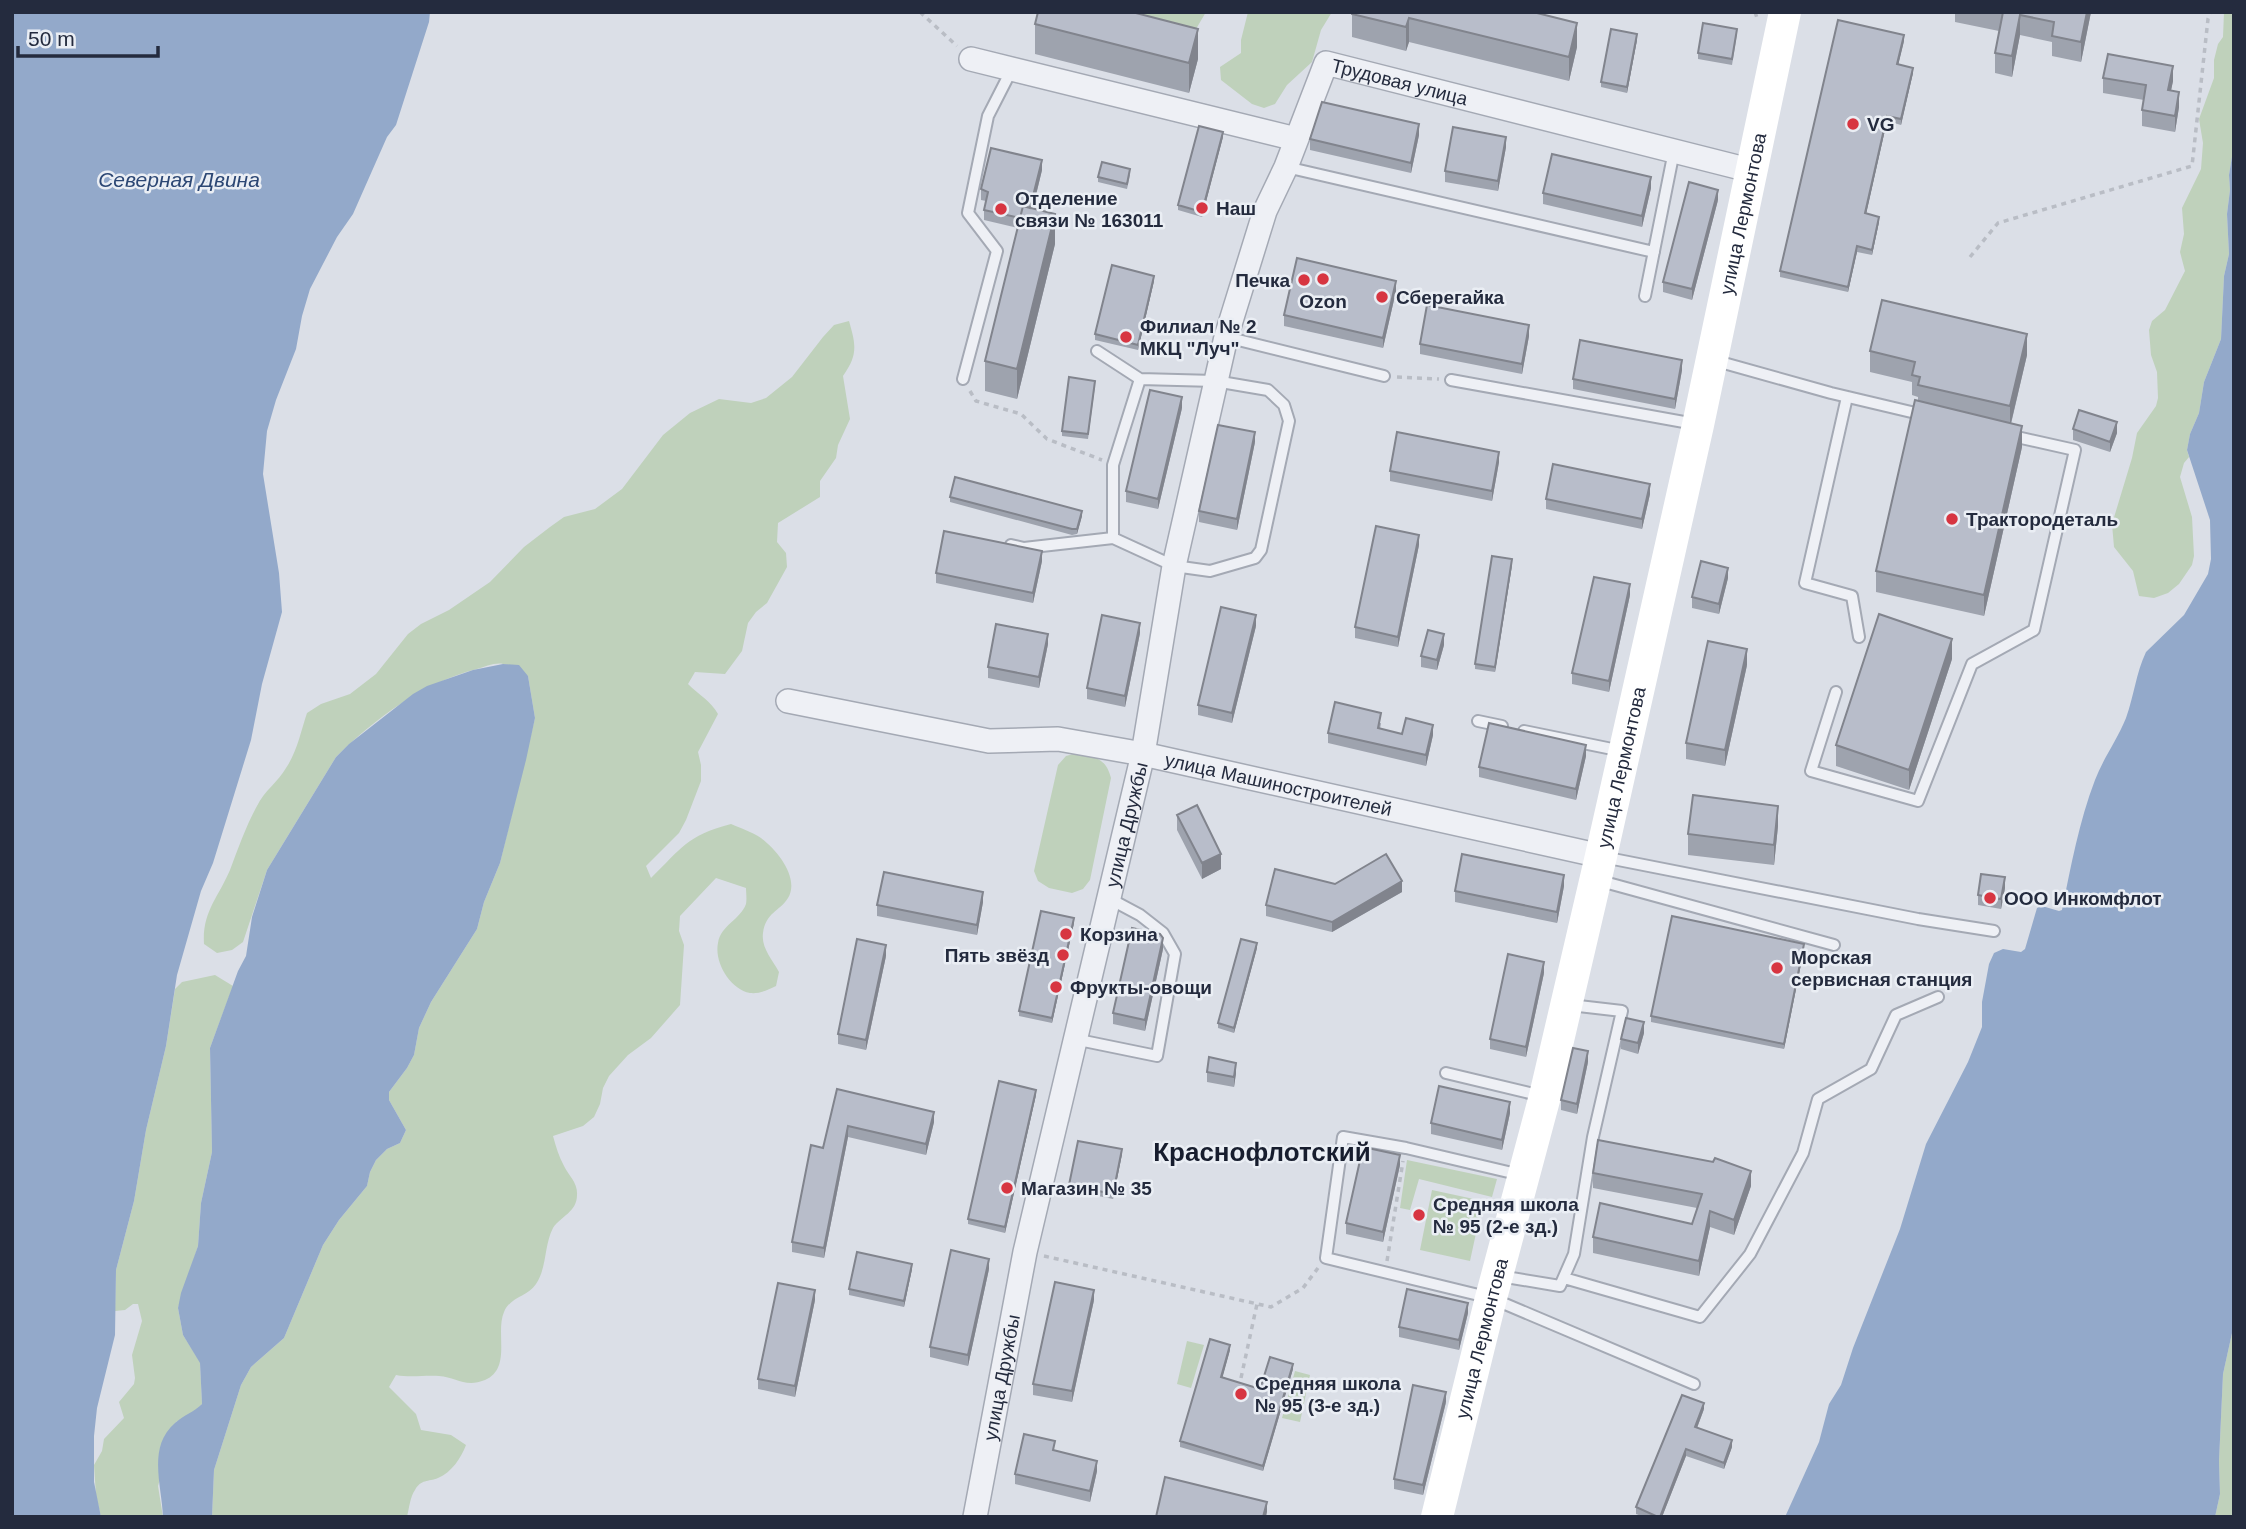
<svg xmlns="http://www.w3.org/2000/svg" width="2246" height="1529" font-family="Arial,sans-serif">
<rect width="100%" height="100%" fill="#dbdfe7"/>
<path fill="#bfd1bb" d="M1081 12H1206L1196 29Z
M1248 12H1332L1321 30 1312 62 1287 85 1275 104 1264 108 1252 104 1221 80 1220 67 1241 53V40Z
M2224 12H2234V144L2229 175 2230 190 2227 214 2229 254 2224 276 2221 339 2204 382 2199 413 2190 434 2187 450 2189 457 2184 463 2180 477 2192 517 2194 556 2192 565 2179 584 2168 593 2154 598 2139 596 2133 571 2114 547 2112 524 2132 458 2137 433 2156 406 2158 398 2157 372 2151 355 2149 330 2152 321 2165 310 2185 271 2180 252 2184 234 2182 208 2201 169 2203 143 2199 119 2214 78V60L2218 44 2223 37Z
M849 321C856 345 858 355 843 376L850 419 838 445 836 458 820 481V497L778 523 777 542 786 553 787 567 767 603 756 612 748 623 742 651 725 674 695 672 688 684C699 695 711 701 718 714L698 752 701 765V781L686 820 679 833 646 866 651 878C682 848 686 836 731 824 740 828 752 832 761 838 777 850 800 878 788 898 779 912 766 912 763 933 761 948 772 959 779 972L776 986C767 990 760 994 750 993 730 989 714 962 718 943 721 925 740 920 746 904 747 899 746 892 746 888L716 878 680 916 679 931 684 945 680 1005 651 1038 628 1055 609 1076 603 1088 600 1104 594 1117 583 1126 553 1136C556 1147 559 1157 564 1166 569 1176 578 1183 577 1195 577 1212 561 1216 553 1228 544 1245 547 1268 536 1284 527 1297 510 1297 504 1312 495 1333 512 1368 485 1380 465 1388 456 1377 439 1376 424 1375 411 1378 396 1375L389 1387 416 1414 421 1430 451 1435 466 1445C461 1458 452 1472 438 1478 428 1482 421 1479 415 1490 410 1497 409 1509 407 1517H212L214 1470 241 1385 251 1367 284 1338 323 1245 339 1220 367 1186 370 1172 376 1160 387 1149 400 1143 406 1130 389 1100V1092L407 1068 414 1055 419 1028 431 1002 477 929 484 902 500 863 535 718 528 676C520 673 511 665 503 664 496 662 484 667 477 669 422 683 376 718 336 757L267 870 243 942 232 950 217 953 204 944C202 912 218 898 230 870 238 849 246 826 257 806 264 791 278 782 286 768 297 752 301 731 307 713L321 704 350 694 376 674 408 634 421 624 449 610 490 582 524 547 550 527 564 517 595 509 622 489 663 435 690 413 719 399 751 403 766 398 792 377 823 337 834 325Z
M1077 753C1095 757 1106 758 1111 778L1090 880 1083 889 1072 893 1049 888 1038 881 1034 871 1058 765 1066 756Z
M215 975 233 986 210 1048 212 1152 201 1203 198 1246 178 1308 183 1335 200 1362 202 1404 195 1412 176 1422 158 1486 163 1517H101L96 1495 94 1465 102 1451 104 1439 124 1418 119 1402 134 1384 135 1378 132 1355 142 1321 138 1304H133L125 1310 115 1311 116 1270 134 1201 146 1130 166 1046 175 989 182 982Z
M1407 1160 1497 1179 1492 1197 1419 1179 1410 1210 1400 1208Z
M1432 1190 1483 1201 1470 1261 1420 1250Z
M2234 1324V1517H2215L2220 1494 2219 1461 2223 1374Z
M1187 1341 1204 1345 1191 1388 1177 1384Z
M1295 1371 1310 1375 1300 1422 1282 1418Z"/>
<path fill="#93a9ca" d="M12 12H430L429 22 396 125 387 137 353 214 337 237 310 289 302 316 296 349 276 400 267 431 263 474 279 573 282 612 262 684 251 740 213 863 201 891 177 975 166 1046 146 1130 134 1201 116 1270 115 1335 97 1408 94 1436V1482L101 1517H12Z
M2234 144V1324L2223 1374 2219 1461 2220 1494 2215 1517H1785L1819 1442 1829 1404 1841 1385 1853 1348 1900 1229 1926 1144 1968 1062 1982 1027V1002L1989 964 1994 953 2003 949 2021 952 2025 949 2037 908 2042 906 2059 911 2062 910C2071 866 2079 822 2095 780 2103 759 2117 740 2126 718 2134 696 2136 673 2146 652L2184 615 2208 574 2211 559 2210 520 2187 450 2190 434 2199 413 2204 382 2221 339 2224 276 2229 254 2227 214 2230 190 2229 175Z
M503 664 519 665 528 676 535 718 526 760 500 863 484 902 477 929 431 1002 419 1028 414 1055 407 1068 389 1092V1100L406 1130 400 1143 387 1149 376 1160 370 1172 367 1186 339 1220 323 1245 284 1338 251 1367 241 1385 214 1470 212 1517H163C162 1486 147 1447 175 1423 184 1415 194 1412 202 1404L200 1363 183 1335 178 1308 181 1293 198 1246 201 1203 212 1152 210 1048 238 971 246 956 252 917 267 870 336 757 349 744 413 694 427 686 473 670Z"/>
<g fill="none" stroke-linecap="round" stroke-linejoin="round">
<defs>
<path id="lane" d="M1286 167 1654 252
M1645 296 1674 151
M1226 337 1384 376
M1097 351 1140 379
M1713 360 1831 393 1924 415
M963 379 997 251 968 213 988 116 1012 69
M1451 380 1695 424
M1847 397 1805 583 1852 596 1859 637
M1011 545 1024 548 1113 538 1174 566 1210 571 1255 558 1261 550 1289 421 1284 405 1268 390 1215 381 1140 379 1113 465V538
M1836 692 1811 771 1918 801 1972 664 2034 630 2075 450 2008 435
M1478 721 1502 726
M1524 731 1622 751
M1603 857 1918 919 1994 931
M1597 880 1834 945
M1074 1039 1157 1056 1175 954 1163 933 1140 915 1110 899
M1446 1073 1542 1096
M1521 1175 1406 1148 1343 1137 1326 1258 1491 1298 1694 1384
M1500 1276 1560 1286 1574 1254 1593 1137 1622 1011 1570 1005
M1564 1278 1700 1317 1750 1254 1803 1153 1818 1099 1871 1069 1896 1015 1938 997"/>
<g id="street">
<path d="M971 59 1296 139"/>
<path id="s1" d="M788 701 989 741 1058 739 1143 754 1601 856"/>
<path id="s2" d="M975 1517 1025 1252 1143 754 1174 566 1226 337 1265 211 1286 167 1326 63 1753 171"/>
</g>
</defs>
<use href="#lane" stroke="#a4a9b4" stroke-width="14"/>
<use href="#street" stroke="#a4a9b4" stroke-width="26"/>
<path stroke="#b9bdc5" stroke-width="3.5" stroke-dasharray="5 5" stroke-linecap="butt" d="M920 12 957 46
M1755 12 1758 21
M1970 257 1998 223 2192 166 2208 19 2211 12
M1397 377 1439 379
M970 391 976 401 1021 414 1047 439 1102 460
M1044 1256 1271 1307 1303 1288 1318 1268
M1387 1261 1403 1161
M1241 1378 1257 1304"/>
<use href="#lane" stroke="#eef0f5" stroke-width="10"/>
<use href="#street" stroke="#eef0f5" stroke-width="23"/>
<path stroke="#fff" stroke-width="32" id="s3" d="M1437 1517 1491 1298 1545 1096 1601 856 1698 425 1785 12"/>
</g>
<path fill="#9ea3ae" d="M1352 12H1533L1577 47 1569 81 1409 42 1406 51 1352 37Z
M1955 12H2091L2081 62 2052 56V42L2020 35 2012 77 1995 73V53L1999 31 1955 22Z
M1035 24 1198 59 1189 93 1035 54Z
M1737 34 1732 65 1698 59V53Z
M1637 40 1627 93 1601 87V82Z
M1904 41 1898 65 1913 73 1901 125 1887 121 1866 214 1879 222 1872 255 1857 252 1848 292 1780 277V271Z
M2103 78 2173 81 2171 90 2179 107 2175 132 2142 126V110L2144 100 2103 93Z
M1419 135 1411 173 1310 150V139Z
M1223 137 1202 217 1178 210V205Z
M1506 147 1498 191 1445 182V171Z
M1042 170 1033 208 1055 244 1017 399 985 391V361L1018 228 984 220V210L986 201 981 200V189Z
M1130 175 1127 189 1098 182V177Z
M1651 188 1642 227 1543 204V193Z
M1718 200 1692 300 1663 292V282Z
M1154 281 1138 350 1095 340V334Z
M1396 291 1383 348 1284 326V315Z
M1529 336 1522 374 1420 354V344Z
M1870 351 2027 355 2011 424 2022 447 1984 616 1876 592V571L1918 401V397L1912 395V382L1870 372Z
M1682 370 1675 409 1573 389V379Z
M1095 386 1088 439 1062 436V431Z
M1182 408 1158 509 1126 502V491Z
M2073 429 2117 433 2110 452 2073 440Z
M1255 442 1237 530 1199 522V511Z
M1499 462 1492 501 1390 481V471Z
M1650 494 1642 529 1546 509V499Z
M950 497 1082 516 1077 534 1072 535 950 502Z
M1419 545 1398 647 1355 638V627Z
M1042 561 1033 603 936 583V573Z
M1512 565 1495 672 1475 669V664Z
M1728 578 1719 614 1692 608V597Z
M1630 595 1609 692 1572 684V673Z
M1256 626 1232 723 1198 715V705Z
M1140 633 1125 707 1087 699V688Z
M1048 644 1039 688 988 678V667Z
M1444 645 1437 670 1421 667V656Z
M1952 659 1909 790 1836 766V745Z
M1747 665 1725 766 1686 759V743Z
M1381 723 1380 729 1402 734 1433 735 1426 766 1328 743V733Z
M1586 756 1576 800 1479 777V767Z
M1177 815 1221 869 1202 879 1177 830Z
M1778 826 1774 865 1688 855V834Z
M1335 884 1402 892 1332 932 1266 916V905Z
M1564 886 1557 923 1455 902V891Z
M2005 888 2001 909 1978 905V895Z
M983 902 977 935 877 916V905Z
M1074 923 1052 1023 1019 1016V1011Z
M1257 948 1234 1033 1218 1028V1023Z
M1163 949 1145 1031 1113 1024V1013Z
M1804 949 1784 1049 1651 1022V1016Z
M886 956 866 1050 838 1044V1034Z
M1544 973 1526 1057 1490 1049V1039Z
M1644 1033 1638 1054 1621 1049V1039Z
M1588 1062 1577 1114 1561 1110V1100Z
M1207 1072 1236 1073 1234 1087 1207 1082Z
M837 1089 934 1122 926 1155 848 1137 824 1258 792 1252V1242L823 1148Z
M1036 1095 1005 1233 968 1224V1219Z
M1510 1113 1502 1150 1431 1134V1123Z
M1122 1154 1113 1199 1069 1190V1185Z
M1400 1165 1383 1242 1346 1234V1223Z
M1593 1173 1751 1186 1734 1235 1710 1227 1699 1276 1593 1253V1237L1692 1224 1697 1208 1593 1188Z
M912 1269 904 1307 849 1295V1289Z
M989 1269 968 1366 930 1357V1347Z
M815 1300 795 1397 758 1389V1379Z
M1094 1300 1072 1402 1033 1395V1384Z
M1468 1313 1459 1350 1399 1337V1327Z
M1230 1350 1222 1378 1260 1389 1293 1369 1263 1471 1180 1447V1441Z
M1446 1402 1423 1495 1394 1489V1479Z
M1704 1409 1697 1428 1732 1447 1724 1469 1686 1456 1662 1517H1644L1636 1514V1507Z
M1055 1451 1097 1471 1090 1502 1015 1484V1474Z"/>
<path fill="#81848d" d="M2087 12H2091L2081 62V42Z
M2020 15V35L2012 77V56Z
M1409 18V42L1406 51V27Z
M1577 23V47L1569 81V57Z
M1198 29V59L1189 93V63Z
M1637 34V40L1627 93V87Z
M1904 35V41L1897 70V64Z
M2173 66V81L2168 105V90Z
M1913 68V73L1901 125V119Z
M2179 92V107L2175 132V116Z
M1887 116V121L1865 219V213Z
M1419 124V135L1411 173V163Z
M1223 132V137L1202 217V212Z
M1506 137V147L1498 191V181Z
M1042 160V170L1027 231V220Z
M1651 177V188L1642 227V216Z
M1718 190V200L1692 300V289Z
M1055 214V244L1017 399V369Z
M1879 217V222L1872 255V250Z
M1857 246V252L1848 292V287Z
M1154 276V281L1138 350V345Z
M1396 281V291L1383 348V338Z
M1529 325V336L1522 374V364Z
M2027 334V355L2010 427V406Z
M1682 360V370L1675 409V399Z
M1182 397V408L1158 509V499Z
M2117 422V433L2110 452V442Z
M2022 426V447L1984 616V595Z
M1255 432V442L1237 530V519Z
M1499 452V462L1492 501V491Z
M1650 484V494L1642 529V519Z
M1082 511V516L1077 534V529Z
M1419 535V545L1398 647V637Z
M1042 551V561L1033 603V593Z
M1512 559V565L1495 672V667Z
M1728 568V578L1719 614V604Z
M1630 584V595L1609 692V681Z
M1256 615V626L1232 723V713Z
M1140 623V633L1125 707V696Z
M1048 634V644L1039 688V677Z
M1444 634V645L1437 670V660Z
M1952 639V659L1909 790V770Z
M1747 649V665L1725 766V750Z
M1433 725V735L1426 766V755Z
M1586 745V756L1576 800V789Z
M1778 806V826L1774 865V845Z
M1221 854V869L1202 879V863Z
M1564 875V886L1557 923V912Z
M2005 877V888L2001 909V899Z
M1402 881V892L1332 932V922Z
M983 892V902L977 935V925Z
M1074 918V923L1052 1023V1018Z
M1163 938V949L1145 1031V1020Z
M1257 943V948L1234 1033V1028Z
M1804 944V949L1784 1049V1044Z
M886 945V956L866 1050V1040Z
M1544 962V973L1526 1057V1047Z
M1644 1022V1033L1638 1054V1043Z
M1588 1051V1062L1577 1114V1104Z
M1236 1063V1073L1234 1087V1077Z
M1036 1090V1095L1005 1233V1227Z
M1510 1102V1113L1502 1150V1140Z
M934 1112V1122L926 1155V1144Z
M848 1126V1137L824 1258V1248Z
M1122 1149V1154L1113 1199V1194Z
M1400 1155V1165L1383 1242V1232Z
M1751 1171V1186L1734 1235V1220Z
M1710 1211V1227L1699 1276V1261Z
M989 1259V1269L968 1366V1355Z
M912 1264V1269L904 1307V1301Z
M815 1290V1300L795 1397V1386Z
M1094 1290V1300L1072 1402V1391Z
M1468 1303V1313L1459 1350V1340Z
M1230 1345V1350L1221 1383V1377Z
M1293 1364V1369L1263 1471V1466Z
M1446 1392V1402L1423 1495V1485Z
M1704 1403V1409L1695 1433V1427Z
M1732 1440V1447L1724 1469V1463Z
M1686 1449V1456L1662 1517H1660Z
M1097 1461V1471L1090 1502V1491Z
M1267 1502V1512L1266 1517H1263Z"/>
<path fill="#b8bdca" stroke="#81848d" stroke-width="2" d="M1038 12H1132L1198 29 1189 63 1035 24Z
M1352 12H1533L1577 23 1569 57 1409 18 1406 27 1352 14Z
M2003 12H2087L2081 42 2052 36 2054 22 2020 15 2012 56 1995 53Z
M1838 20 1904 35 1897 64 1913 68 1901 119 1887 116 1865 213 1879 217 1872 250 1857 246 1848 287 1780 271Z
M1703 23 1737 29 1732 59 1698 53Z
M1611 29 1637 34 1627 87 1601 82Z
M2108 54 2173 66 2168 90 2179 92 2175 116 2142 110 2146 85 2103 78Z
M1322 102 1419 124 1411 163 1310 139Z
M1199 126 1223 132 1202 212 1178 205Z
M1453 127 1506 137 1498 181 1445 171Z
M991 148 1042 160 1030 208 1023 206 1020 218 984 210 988 192 981 189Z
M1552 154 1651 177 1642 216 1543 193Z
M1102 162 1130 169 1127 184 1098 177Z
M1689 182 1718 190 1692 289 1663 282Z
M1023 206 1055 214 1017 369 985 361Z
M1297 258 1396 281 1383 338 1284 315Z
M1112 265 1154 276 1138 345 1095 334Z
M1882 300 2027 334 2010 406 1918 385 1920 377 1912 375 1915 362 1870 351Z
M1427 305 1529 325 1522 364 1420 344Z
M1580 340 1682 360 1675 399 1573 379Z
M1069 377 1095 381 1088 434 1062 431Z
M1150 390 1182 397 1158 499 1126 491Z
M1915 400 2022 426 1984 595 1876 571Z
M2079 410 2117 422 2110 442 2073 429Z
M1218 425 1255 432 1237 519 1199 511Z
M1397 432 1499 452 1492 491 1390 471Z
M1553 464 1650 484 1642 519 1546 499Z
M955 477 1082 511 1077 529H1072L950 497Z
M1376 526 1419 535 1398 637 1355 627Z
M944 531 1042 551 1033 593 936 573Z
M1492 556 1512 559 1495 667 1475 664Z
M1701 561 1728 568 1719 604 1692 597Z
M1594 577 1630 584 1609 681 1572 673Z
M1221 607 1256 615 1232 713 1198 705Z
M1879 614 1952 639 1909 770 1836 745Z
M1102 615 1140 623 1125 696 1087 688Z
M996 624 1048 634 1039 677 988 667Z
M1428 630 1444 634 1437 660 1421 656Z
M1708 641 1747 649 1725 750 1686 743Z
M1335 702 1381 713 1378 728 1402 734 1406 718 1433 725 1426 755 1328 733Z
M1489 723 1586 745 1576 789 1479 767Z
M1693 795 1778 806 1774 845 1688 834Z
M1197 805 1221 854 1202 863 1177 815Z
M1386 854 1402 881 1332 922 1266 905 1275 869 1335 884Z
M1462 854 1564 875 1557 912 1455 891Z
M884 872 983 892 977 925 877 905Z
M1981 874 2005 877 2001 899 1978 895Z
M1041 911 1074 918 1052 1018 1019 1011Z
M1672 916 1804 944 1784 1044 1651 1016Z
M1132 928 1160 934 1163 938 1145 1020 1113 1013Z
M857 939 886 945 866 1040 838 1034Z
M1241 939 1257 943 1234 1028 1218 1023Z
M1508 954 1544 962 1526 1047 1490 1039Z
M1626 1018 1644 1022 1638 1043 1621 1039Z
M1573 1048 1588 1051 1577 1104 1561 1100Z
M1209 1057 1236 1063 1234 1077 1207 1072Z
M999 1081 1036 1090 1005 1227 968 1219Z
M1439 1086 1510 1102 1502 1140 1431 1123Z
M837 1089 934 1112 926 1144 848 1126 824 1248 792 1242 811 1145 823 1148Z
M1598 1140 1713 1162 1715 1158 1751 1171 1734 1220 1710 1211 1699 1261 1593 1237 1600 1203 1692 1224 1702 1194 1593 1173Z
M1078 1141 1122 1149 1113 1194 1069 1185Z
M1363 1147 1400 1155 1383 1232 1346 1223Z
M951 1250 989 1259 968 1355 930 1347Z
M857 1252 912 1264 904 1301 849 1289Z
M1055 1282 1094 1290 1072 1391 1033 1384Z
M778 1283 815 1290 795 1386 758 1379Z
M1407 1289 1468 1303 1459 1340 1399 1327Z
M1210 1339 1230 1345 1221 1377 1260 1389 1270 1357 1293 1364 1263 1466 1180 1441Z
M1413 1385 1446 1392 1423 1485 1394 1479Z
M1682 1395 1704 1403 1695 1427 1732 1440 1724 1463 1686 1449 1660 1517H1658L1636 1507Z
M1024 1434 1055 1441 1053 1450 1097 1461 1090 1491 1015 1474Z
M1165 1477 1267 1502 1263 1517H1156Z"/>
<g fill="#d73541" stroke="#eaeef4" stroke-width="2.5">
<circle cx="1853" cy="124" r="7"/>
<circle cx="1202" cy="208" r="7"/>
<circle cx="1001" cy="209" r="7"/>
<circle cx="1323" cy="279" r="7"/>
<circle cx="1304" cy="280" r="7"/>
<circle cx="1382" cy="297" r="7"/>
<circle cx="1126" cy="337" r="7"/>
<circle cx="1952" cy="519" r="7"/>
<circle cx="1990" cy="898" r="7"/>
<circle cx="1066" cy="934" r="7"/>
<circle cx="1063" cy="955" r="7"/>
<circle cx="1777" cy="968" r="7"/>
<circle cx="1056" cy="987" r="7"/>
<circle cx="1007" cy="1188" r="7"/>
<circle cx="1419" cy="1215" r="7"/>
<circle cx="1241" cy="1394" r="7"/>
</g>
<g text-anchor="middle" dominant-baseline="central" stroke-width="5" stroke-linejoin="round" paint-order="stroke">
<g font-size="19" fill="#242b3e" stroke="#eaeef4">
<text stroke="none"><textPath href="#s2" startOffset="1575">Трудовая улица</textPath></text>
<text stroke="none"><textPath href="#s3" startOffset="1339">улица Лермонтова</textPath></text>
<text stroke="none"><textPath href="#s3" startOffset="772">улица Лермонтова</textPath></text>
<text stroke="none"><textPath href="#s1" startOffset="499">улица Машиностроителей</textPath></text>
<text stroke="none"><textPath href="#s2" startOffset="709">улица Дружбы</textPath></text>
<text stroke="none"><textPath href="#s3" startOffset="184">улица Лермонтова</textPath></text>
<text stroke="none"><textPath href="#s2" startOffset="142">улица Дружбы</textPath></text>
</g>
<g font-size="19" font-weight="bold" fill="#242b3e" stroke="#eaeef4" text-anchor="start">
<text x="1867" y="124">VG</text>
<text x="1015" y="198">Отделение<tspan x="1015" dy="22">связи № 163011</tspan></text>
<text x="1216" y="208">Наш</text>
<text x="1290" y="280" text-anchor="end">Печка</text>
<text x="1396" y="297">Сберегайка</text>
<text x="1323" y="301" text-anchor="middle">Ozon</text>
<text x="1140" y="326">Филиал № 2<tspan x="1140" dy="22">МКЦ "Луч"</tspan></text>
<text x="1966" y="519">Трактородеталь</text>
<text x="2004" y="898">ООО Инкомфлот</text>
<text x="1080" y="934">Корзина</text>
<text x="1049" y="955" text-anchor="end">Пять звёзд</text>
<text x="1791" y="957">Морская<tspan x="1791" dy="22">сервисная станция</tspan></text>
<text x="1070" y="987">Фрукты-овощи</text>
<text x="1021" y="1188">Магазин № 35</text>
<text x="1433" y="1204">Средняя школа<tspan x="1433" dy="22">№ 95 (2-е зд.)</tspan></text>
<text x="1255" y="1383">Средняя школа<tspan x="1255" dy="22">№ 95 (3-е зд.)</tspan></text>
</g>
<g font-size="21" font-style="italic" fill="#2c4774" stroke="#eaeef4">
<text x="179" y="179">Северная Двина</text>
</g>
<g font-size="26" font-weight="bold" fill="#171d2e" stroke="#eaeef4">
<text x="1262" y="1152">Краснофлотский</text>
</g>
</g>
<rect width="2246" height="1529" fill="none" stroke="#242b3e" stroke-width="28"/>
<path d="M18 46v10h140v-10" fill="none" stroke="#242b3e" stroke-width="3.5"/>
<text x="28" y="46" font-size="21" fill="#242b3e" stroke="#eaeef4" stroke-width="5" paint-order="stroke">50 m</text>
</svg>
